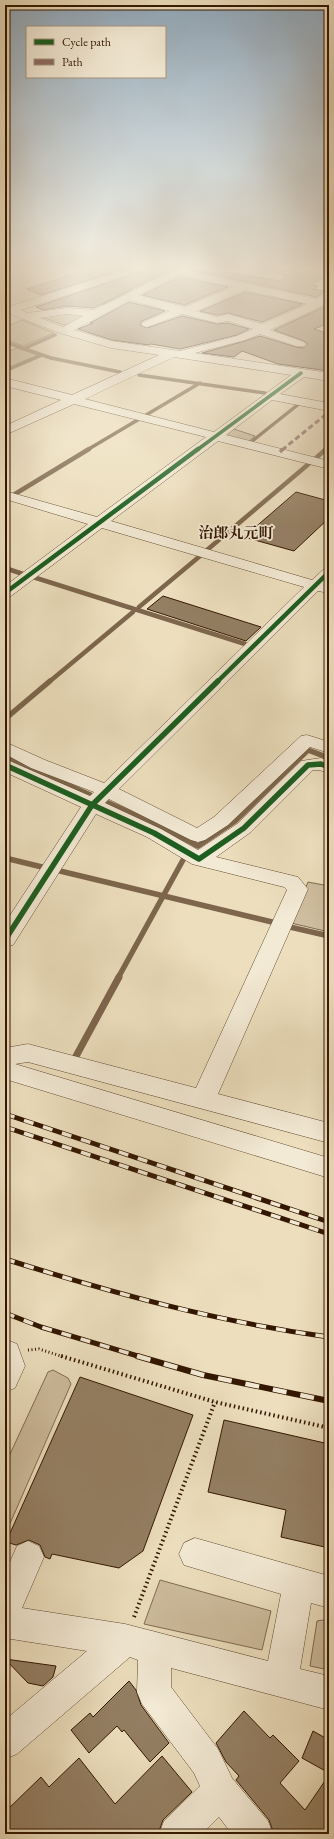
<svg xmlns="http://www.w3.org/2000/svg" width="334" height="1839" font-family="'EB Garamond','Noto Serif JP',serif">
<rect width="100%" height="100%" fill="#eddfbe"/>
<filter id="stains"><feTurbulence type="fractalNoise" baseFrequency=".005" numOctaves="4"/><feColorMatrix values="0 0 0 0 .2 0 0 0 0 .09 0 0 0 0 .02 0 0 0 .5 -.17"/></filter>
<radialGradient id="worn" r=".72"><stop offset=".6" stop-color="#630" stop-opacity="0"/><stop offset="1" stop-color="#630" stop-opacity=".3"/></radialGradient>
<path fill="#cebd9e" stroke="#816a50" d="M51 313H89L70 325H64L39 316Z
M22 320 54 333 23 346 5 339V327Z
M17 348 38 355 5 369V353Z
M231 428 255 436 248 442 225 436Z
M308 882 329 886V932L291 923Z
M53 1370 68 1378 71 1384 5 1535V1465L48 1372Z
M160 1580 271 1611 262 1650 144 1624Z
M323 1620 329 1622V1670L310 1666 317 1621Z"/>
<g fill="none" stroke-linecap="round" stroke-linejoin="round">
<path stroke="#7d664c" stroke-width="3.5" d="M104 305 131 292
M5 342 51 358 120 372
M23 349 55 335
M5 371 42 355
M139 375 265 393
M146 415 200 383
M251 442 300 403
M87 450 141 418
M325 450 329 447"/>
<path stroke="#7d664c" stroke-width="4.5" d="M316 458 326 449
M15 494 89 449
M207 550 311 462
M5 568 23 574
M33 577 245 644
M139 607 200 556
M49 682 133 612"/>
<path stroke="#7d664c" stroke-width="5.5" d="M5 719 50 681
M5 755C68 788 136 812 198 846L235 821 308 750 329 758
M5 858 42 867
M60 871 272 922
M290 927 329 936
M118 978 183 860"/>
<path stroke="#7d664c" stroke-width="7" d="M75 1058 119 977"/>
</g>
<path fill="#947f63" stroke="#341701" d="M92 268 96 270 174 268 94 308 67 306 43 310 36 307 128 276 130 274 129 270H120L41 295 27 289Z
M193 268H222L228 273 280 281 286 278V276L280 273 257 268H327L317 274 323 275 319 277 323 278 312 285 318 286 313 289 324 291 320 294H322L316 297 192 270Z
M180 277 228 287 185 305 142 295Z
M245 292 303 304 262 322 228 313 217 315 200 311Z
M129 302 165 311 142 321 140 325 147 328 182 316 217 324 228 323 249 329 237 335 180 349 151 344 149 345 112 340 78 329 93 323H90Z
M324 307 329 308V323L314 329 329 334V371L278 364 242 351 234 357 202 353 245 341 260 336 296 347 304 348 308 344 304 341 274 330Z
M296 492 329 501V518L294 551 244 537Z
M163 596 261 627 246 641 147 609Z
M80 1377 193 1415 143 1551 119 1568 52 1554 50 1559 45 1557 40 1545 29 1540 16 1545 6 1542Z
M224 1420 329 1444V1548L281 1537 286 1510 208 1492Z
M5 1659 56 1666 53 1677 43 1686 28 1683Z
M129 1681 136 1690 141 1705 169 1743 150 1762 124 1730 122 1732 117 1726 89 1753 71 1730 90 1713 93 1717Z
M244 1711 270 1738 273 1735 299 1761 280 1783 305 1810 329 1775V1834H274L269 1820 236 1780 239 1776 226 1762 216 1743Z
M313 1731 329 1740V1773L302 1758Z
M162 1756 192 1792 163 1820 158 1834H5V1812L41 1777 49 1787 79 1758 115 1804Z"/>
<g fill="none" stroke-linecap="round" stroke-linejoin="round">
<defs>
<path id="minor" d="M26 268H43L5 282V275Z
M178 268H192L189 271 316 299 329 293V301L324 305 270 330 304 342 306 344 304 346H296L260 334 245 340 195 353 329 373V381L304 377 280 394 329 403V411L272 400 226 435 329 461V469L218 441 111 521 312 580 324 569 329 567V581L326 584 329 585V593L318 591 119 789 197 828 214 817 301 736 307 735 329 742V753L310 747 228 825 205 840 198 842 191 840 109 799 105 803 161 829 198 850 237 824 301 761 321 758 329 761V773L319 770H313L251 832 216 857 298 877 308 889 218 1094 329 1123V1143L28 1062 15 1064 329 1158V1178L5 1079V1048L28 1044 196 1088 287 890 284 887 192 864 147 837 96 814 13 945 5 947V923L81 807 5 772V759L90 796 94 792 31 768 5 754V742L45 760 104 783 304 587 102 528 11 596 5 598V586L88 524 5 499V491L97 517 206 437 74 404 5 435V426L61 400 5 386V378L72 395 159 355 111 348 60 333 5 312V305L11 306 120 271H128L129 273 128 275 21 310 27 313 67 308 94 310ZM180 275 233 287 185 307 138 295ZM245 290 308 304 262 324 228 314 217 317 196 311ZM129 300 170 311 143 322 141 324 143 326 147 327 182 314 217 323 228 321 253 329 237 336 180 351 112 341 74 330ZM67 314 83 316 63 327 40 318ZM174 357 291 375 214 432 85 399Z
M245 268 280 274 285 277 280 280 228 272 223 269Z
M5 1339 17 1344 25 1366 15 1388 5 1392Z
M195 1538 329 1576V1608L311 1603 300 1669 329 1676V1710L171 1668V1687L218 1749 232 1778 268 1821 273 1834H232L219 1817 202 1834H159L164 1821 200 1786 194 1773 142 1704 137 1692 138 1660 130 1657 17 1754 5 1759V1720L87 1651 5 1638V1573L17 1546 28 1541 39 1546 44 1557 22 1608 125 1624 268 1661 281 1594 184 1565 179 1554 184 1543Z"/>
</defs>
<use href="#minor" stroke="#624930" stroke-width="1"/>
<path stroke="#341701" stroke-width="3" stroke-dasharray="1 2.5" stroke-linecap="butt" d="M28 1350 39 1349 64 1357"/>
<path stroke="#341701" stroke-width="4" stroke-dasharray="1.5 3" stroke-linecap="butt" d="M61 1356 215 1402 329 1428
M134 1617 215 1402"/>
<use href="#minor" fill="#f3ead5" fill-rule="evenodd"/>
<defs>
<path id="rail-far1" d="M5 1114 329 1222
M5 1127 329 1234
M5 1259C112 1293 218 1322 329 1337
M5 1313 41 1327 141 1357"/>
<path id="rail" d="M137 1356 203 1375 329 1401"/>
</defs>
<use href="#rail-far1" stroke="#341701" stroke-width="5"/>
<use href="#rail" stroke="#341701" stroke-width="6"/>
<use href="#rail-far1" stroke="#f3ead5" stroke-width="3.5" stroke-dasharray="10" stroke-linecap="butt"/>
<use href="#rail" stroke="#f3ead5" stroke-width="4.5" stroke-dasharray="14" stroke-linecap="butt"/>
<path stroke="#8d6e63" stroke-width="3" stroke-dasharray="5.5 3" stroke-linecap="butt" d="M282 450 329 412"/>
<path stroke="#8d6e63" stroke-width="3.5" stroke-dasharray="7 3.5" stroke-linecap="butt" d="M280 452 283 449"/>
<defs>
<path id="cycleway-far2" d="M197 450 301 373"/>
<path id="cycleway-far1" d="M5 593 198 449
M217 682 329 572"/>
<path id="cycleway" d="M5 765 154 833 199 859 244 828 308 765 321 764 329 767
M5 940 92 805 218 681"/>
</defs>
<use href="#cycleway-far2" stroke="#f3ead5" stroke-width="5"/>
<use href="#cycleway-far1" stroke="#f3ead5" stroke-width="6"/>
<use href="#cycleway" stroke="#f3ead5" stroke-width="8"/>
<use href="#cycleway-far2" stroke="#1b5e20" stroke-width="3.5"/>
<use href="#cycleway-far1" stroke="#1b5e20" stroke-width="4.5"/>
<use href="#cycleway" stroke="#1b5e20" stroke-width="5.5"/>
</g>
<linearGradient id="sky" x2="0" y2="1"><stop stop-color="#91aabe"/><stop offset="0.51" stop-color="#f7f1e2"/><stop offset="1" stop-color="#f7f1e2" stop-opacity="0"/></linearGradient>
<rect width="334" height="526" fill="url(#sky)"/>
<g text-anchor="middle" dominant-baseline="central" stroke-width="3.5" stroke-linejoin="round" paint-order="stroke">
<g font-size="15" font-weight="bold" fill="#341701" stroke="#f3ead5">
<text x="236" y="532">治郎丸元町</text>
</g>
</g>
<rect width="334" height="1839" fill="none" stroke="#eddfbe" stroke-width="20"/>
<rect x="6" y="6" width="322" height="1827" fill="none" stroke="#341701" stroke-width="2"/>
<rect x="10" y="10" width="314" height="1819" fill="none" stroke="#341701"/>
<rect x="26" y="26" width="140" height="52" fill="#f3ead5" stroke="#a79680"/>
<rect x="34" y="39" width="20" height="6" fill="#1b5e20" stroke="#a79680"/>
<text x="62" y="46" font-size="12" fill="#341701">Cycle path</text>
<rect x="34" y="59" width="20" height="6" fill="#8d6e63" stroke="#a79680"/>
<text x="62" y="66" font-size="12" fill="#341701">Path</text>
<rect width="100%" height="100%" filter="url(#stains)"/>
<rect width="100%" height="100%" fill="url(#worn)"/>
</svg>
